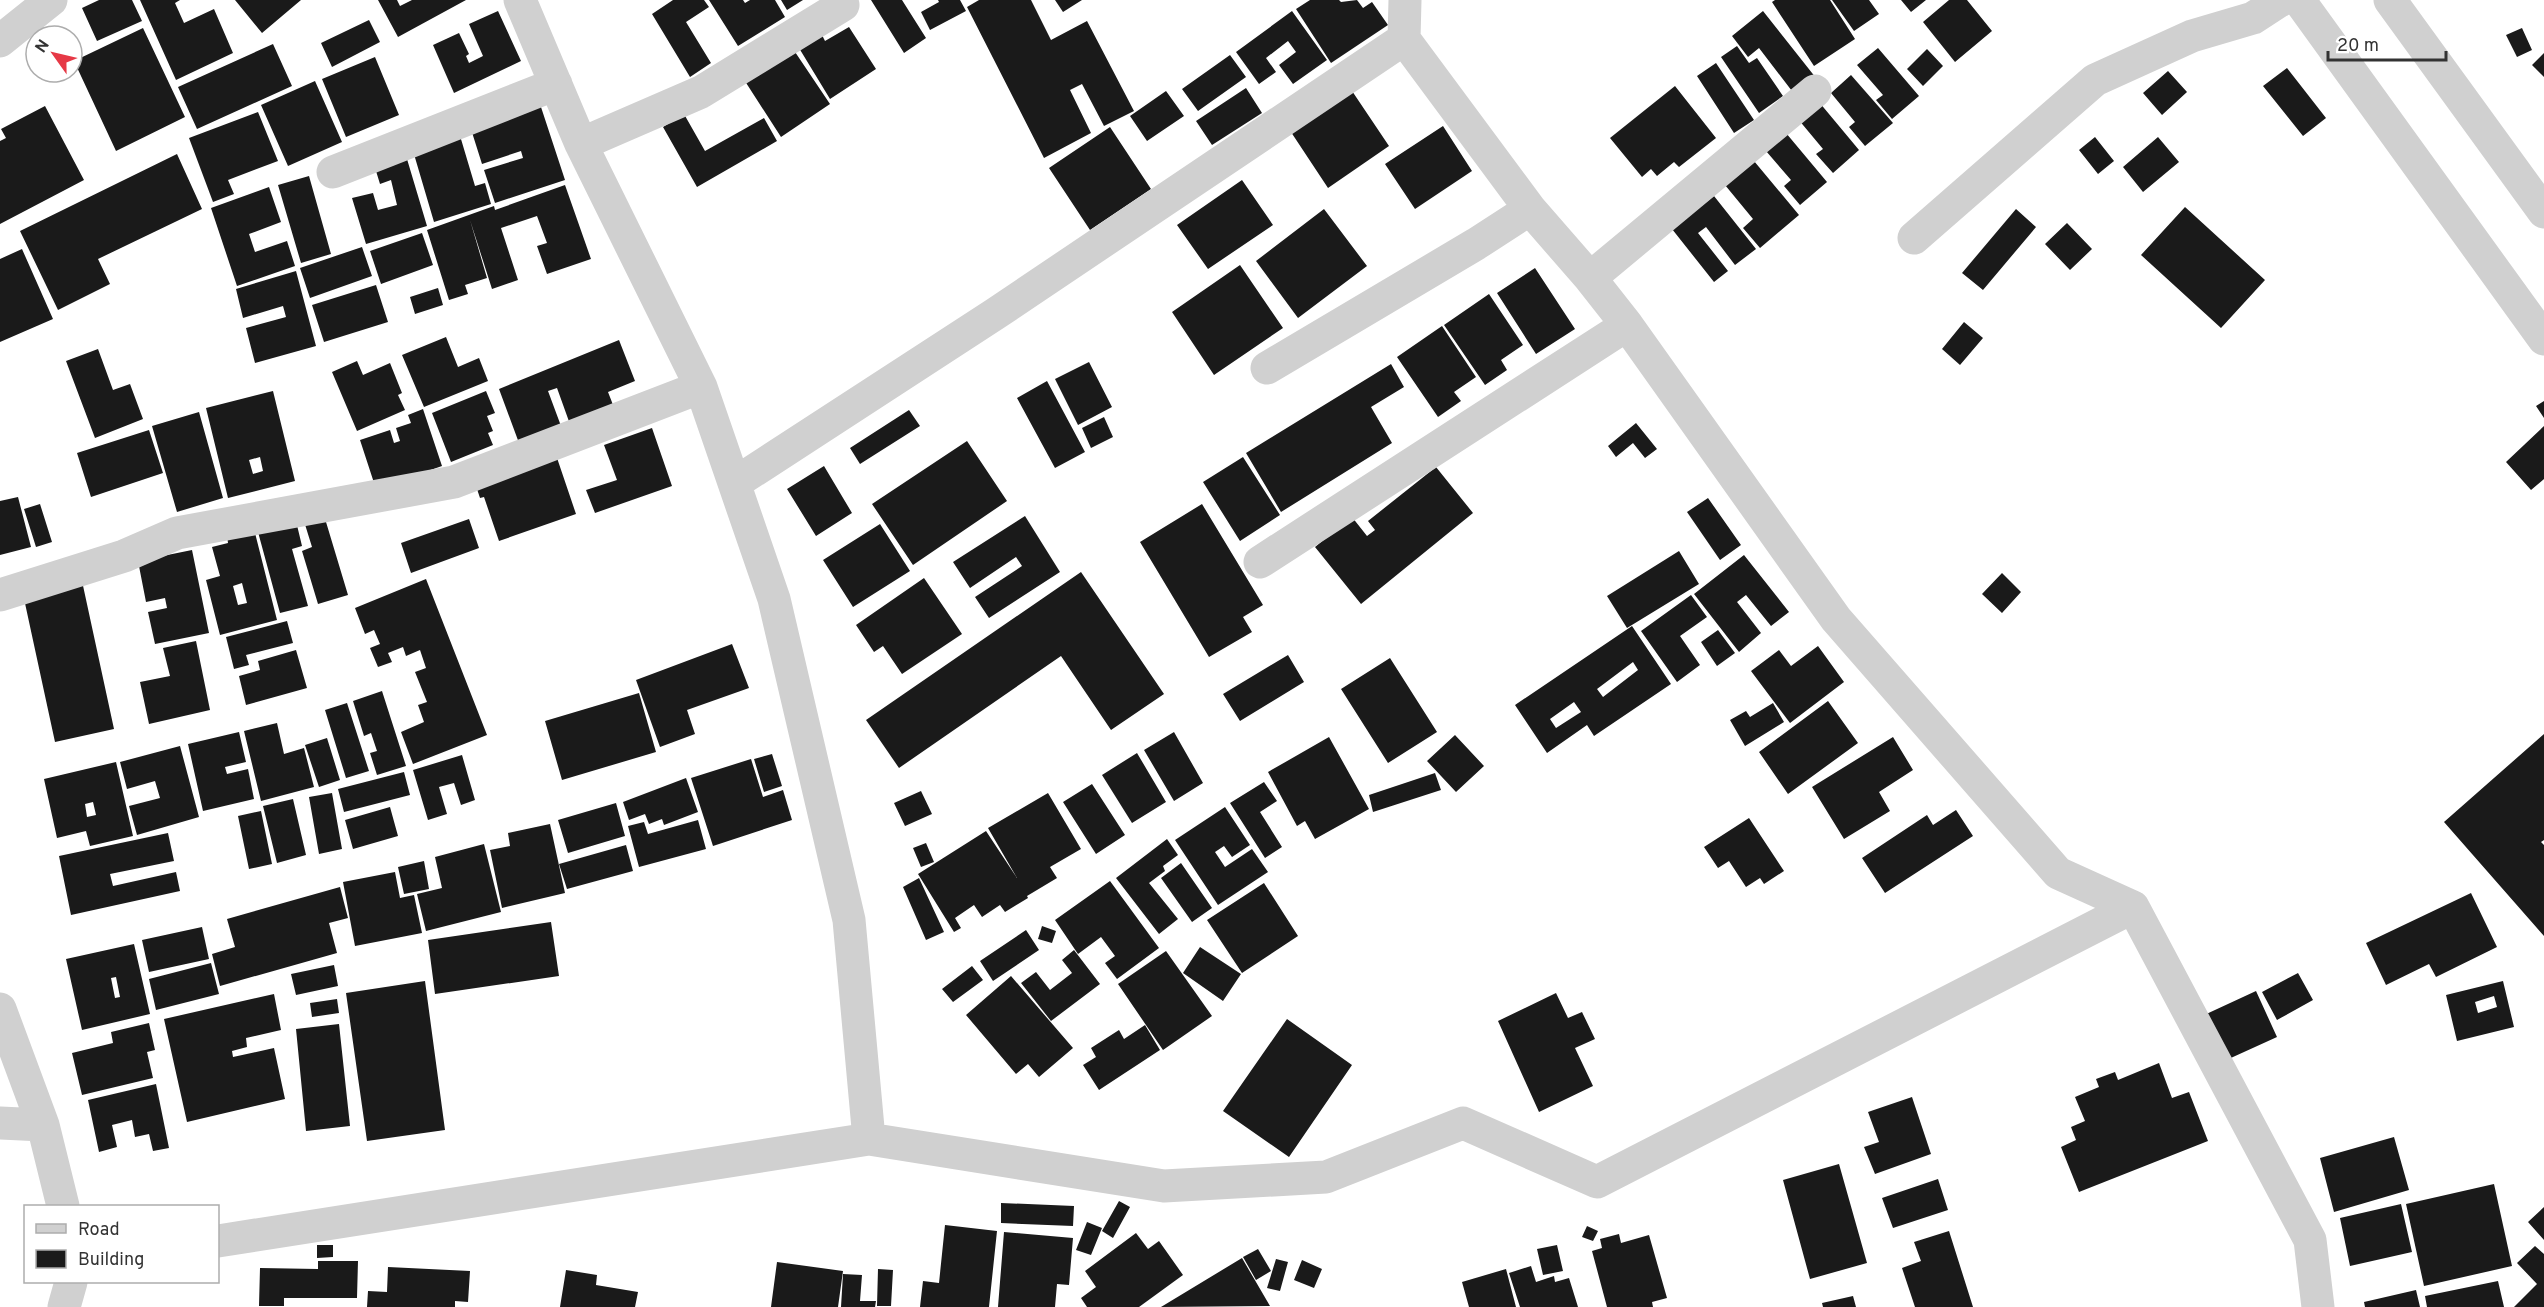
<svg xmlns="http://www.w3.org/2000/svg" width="2544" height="1307" font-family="Overpass,sans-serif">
<rect width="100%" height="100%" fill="#fff"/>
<path fill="#1a1a1a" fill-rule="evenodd" d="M99 0H132L142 21 97 41 82 8Z
M140 0H180L175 3 184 23 214 9 233 53 176 80Z
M235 0H301L262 33Z
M378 0H397L400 6 412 0H466L398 37Z
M673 0H704L709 7 686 22 711 63 690 77 652 14Z
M709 0H743L745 3 750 0H775L785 17 738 46Z
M781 0H803L787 10Z
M871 0H902L926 38 904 53Z
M938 0H960L966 11 930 30 921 12 939 2Z
M979 0H1031L1051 40 1087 21 1134 111 1104 126 1082 84 1070 90 1091 133 1044 158 967 7Z
M1055 0H1082L1063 12Z
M1310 0H1339L1341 2 1357 0 1363 8 1372 2 1388 25 1331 63 1296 9Z
M1775 0H1830L1855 39 1814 66 1772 2Z
M1832 0H1869L1879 14 1854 31Z
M1901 0H1926L1911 12Z
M1949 0H1967L1992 31 1955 62 1923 22Z
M498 11 521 61 454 93 433 45 459 33 469 54 466 56 469 63 483 56 469 24Z
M1292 11 1327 60 1293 84 1279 65 1296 52 1288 41 1266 58 1276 72 1259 84 1236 52Z
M1763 11 1816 78 1795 95 1759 48 1748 57 1732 36Z
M369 20 380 42 332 67 321 43Z
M849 27 876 69 830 99 799 48 821 33 825 41Z
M143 28 185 117 116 151 74 61Z
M2522 28 2532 50 2517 57 2506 35Z
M789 43 830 104 781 137 741 75Z
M273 44 292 86 197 129 178 87Z
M1737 46 1749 63 1757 58 1783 96 1759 113 1721 57Z
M1878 48 1919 96 1892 119 1876 100 1883 95 1857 65Z
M1927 49 1943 66 1923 86 1907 69Z
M2544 53V77L2532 65Z
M1230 55 1246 77 1198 111 1182 89Z
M375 57 399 115 346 137 322 79Z
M1716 63 1754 120 1734 133 1697 76Z
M2287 68 2326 118 2303 136 2263 86Z
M2168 71 2187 92 2162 115 2143 93Z
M1851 75 1893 123 1865 146 1849 127 1855 122 1831 93Z
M315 81 342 142 288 166 261 105Z
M1348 85 1389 146 1328 188 1287 126Z
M1675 86 1716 138 1679 167 1674 162 1657 176 1651 169 1642 177 1610 138Z
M1246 88 1262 113 1212 145 1196 121Z
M1166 91 1184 116 1147 141 1130 116Z
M1819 102 1859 150 1833 173 1816 154 1823 149 1798 119Z
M540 104 565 180 495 203 484 170 523 158 521 151 482 164 470 126Z
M45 106 84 180 0 224V141L6 138 1 129Z
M258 112 278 161 228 180 234 194 213 202 189 138Z
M684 114 705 151 764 118 777 141 697 187 663 127Z
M1443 126 1472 171 1415 209 1385 164Z
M1110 127 1151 189 1090 230 1049 168Z
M458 129 475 186 485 183 491 204 434 222 411 144Z
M1786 133 1827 182 1800 205 1784 186 1791 180 1766 151Z
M2095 137 2114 161 2098 174 2079 150Z
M2158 137 2179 162 2143 192 2123 167Z
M404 149 427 226 366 244 352 198 373 193 378 210 397 205 391 180 380 184 372 158Z
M177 154 202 209 98 259 110 284 58 310 20 231Z
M1754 161 1799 215 1760 248 1743 228 1753 219 1725 185Z
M309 176 331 254 301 263 278 185Z
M1242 180 1273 225 1208 269 1177 225Z
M565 185 591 259 547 274 537 246 547 243 537 216 501 228 518 280 492 289 470 220 487 278 465 285 468 294 449 300 427 230 494 206 495 210Z
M269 187 281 222 249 234 255 252 287 241 295 266 237 286 211 208Z
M1714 196 1756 249 1735 265 1706 227 1698 233 1728 271 1714 282 1672 229Z
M2185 207 2265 280 2221 328 2141 255Z
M1324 209 1367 266 1298 318 1256 261Z
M2016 209 2036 227 1983 290 1962 273Z
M2067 223 2092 249 2070 270 2045 244Z
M422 233 433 265 381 284 370 251Z
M362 247 372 276 310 298 300 268Z
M22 249 53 319 0 342V259Z
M1240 265 1283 328 1214 375 1172 312Z
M1535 268 1575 329 1536 354 1497 293Z
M296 271 316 346 255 363 246 328 286 317 283 306 243 318 236 289Z
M376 285 388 322 324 342 312 305Z
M438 288 443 305 415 314 410 297Z
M1489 294 1523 345 1501 360 1507 370 1485 385 1444 325Z
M1964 322 1983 338 1960 365 1942 349Z
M1442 326 1476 377 1454 392 1461 401 1438 417 1397 357Z
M446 337 458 367 479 358 488 381 424 407 402 355Z
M619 340 635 381 608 392 615 410 571 427 557 388 548 391 561 426 519 443 499 389Z
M98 349 113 390 130 384 143 419 95 438 66 361Z
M357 361 363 375 390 363 402 393 398 395 405 410 357 431 332 372Z
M1089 362 1112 407 1078 425 1055 379Z
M1391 364 1404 387 1371 407 1392 443 1281 512 1246 453Z
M1047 381 1085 452 1055 468 1017 398Z
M273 391 295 481 228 498 206 408ZM260 457 263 471 253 474 249 460Z
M486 391 495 413 487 416 493 431 488 433 493 445 451 462 432 413Z
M2544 401V418L2536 406Z
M423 409 442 466 376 489 360 440 390 430 394 443 400 441 396 428 411 423 408 415Z
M909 410 920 426 860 464 850 448Z
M199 412 223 498 177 512 152 426Z
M1104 417 1113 437 1091 448 1082 428Z
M1636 423 1657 449 1645 458 1633 443 1616 457 1608 446Z
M2544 426V479L2531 490 2506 462Z
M652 428 672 486 595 513 586 490 617 480 604 445Z
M149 430 163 473 91 497 77 453Z
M967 441 1007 501 913 565 872 504Z
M556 455 576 514 499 541 484 497 480 498 475 483Z
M1243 457 1280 515 1240 541 1203 482Z
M824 466 852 513 816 536 787 489Z
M1436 467 1473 513 1361 604 1315 547 1352 517 1367 536 1375 530 1368 521Z
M18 497 31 547 0 555V501Z
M1708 498 1741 545 1720 560 1687 512Z
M40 504 52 542 36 547 24 509Z
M1202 504 1263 605 1243 617 1252 632 1209 657 1140 542Z
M323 512 348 595 318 604 302 551 312 547 303 518Z
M1025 516 1060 572 989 618 975 597 1022 566 1016 557 970 588 953 562Z
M469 519 479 548 411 573 401 543Z
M296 521 302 546 292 549 308 606 280 613 258 532Z
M880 524 910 571 853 607 823 560Z
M254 529 277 620 220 635 206 580 220 576 212 547 228 543 227 536ZM242 583 247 603 238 605 233 586Z
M192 550 209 633 155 644 148 612 167 608 165 598 146 602 138 561Z
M1679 551 1699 584 1627 628 1607 596Z
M1744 555 1789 612 1771 626 1746 595 1737 602 1761 633 1739 652 1694 594Z
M1081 572 1164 694 1111 730 1061 656 899 768 866 720Z
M2002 573 2021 592 2002 613 1982 594Z
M924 578 962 634 902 674 883 646 874 652 856 625Z
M426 579 487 735 413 764 401 732 424 722 418 705 427 702 415 672 426 668 420 650 406 656 403 647 388 653 392 662 378 667 370 648 380 644 374 630 365 634 355 608Z
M82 581 114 729 55 742 23 594Z
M1691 595 1707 617 1680 636 1700 665 1677 682 1641 631Z
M287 621 293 643 246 655 249 665 234 669 226 637Z
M1632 626 1671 684 1594 736 1587 725 1547 753 1515 705ZM1633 662 1638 670 1603 697 1597 689ZM1574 702 1581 712 1556 728 1550 719Z
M1718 630 1735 653 1717 666 1701 642Z
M196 641 210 710 149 724 140 682 170 676 163 648Z
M732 644 749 688 687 710 695 734 660 747 636 680Z
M1818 646 1844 682 1790 723 1751 671 1779 650 1791 666Z
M296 650 307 688 246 705 239 676 260 670 258 661Z
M1288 655 1304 682 1240 721 1223 694Z
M1390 658 1437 732 1388 763 1341 689Z
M382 691 406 766 377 775 370 753 377 751 371 733 364 736 353 701Z
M639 693 656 752 562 780 545 721Z
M1828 701 1858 743 1788 794 1759 752Z
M347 703 369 771 346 778 325 710Z
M1773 703 1784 722 1745 746 1730 720 1746 711 1750 717Z
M277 723 284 754 304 748 314 787 261 801 244 731Z
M239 732 246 762 225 767 227 774 248 769 254 799 203 811 188 744Z
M1174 732 1203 783 1174 801 1144 750Z
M2544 734V840L2541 842 2544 845V936L2444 822Z
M1455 735 1484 766 1456 792 1427 761Z
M1329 737 1369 809 1315 839 1305 821 1297 826 1268 772Z
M1893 737 1913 770 1879 792 1890 811 1844 839 1812 787Z
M327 738 340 780 319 787 305 745Z
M180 746 199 817 137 835 129 806 160 798 155 781 127 789 120 762Z
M1137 753 1166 802 1132 823 1102 775Z
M772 754 782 786 764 792 754 759Z
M462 755 475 800 461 805 454 783 439 787 447 814 428 820 413 770Z
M751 759 763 797 783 790 792 820 713 846 691 778Z
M116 762 133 836 90 846 86 831 57 838 44 779ZM93 802 96 815 87 817 85 804Z
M404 772 410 795 344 812 338 789Z
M1435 773 1441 790 1373 812 1369 795Z
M686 778 698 812 664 825 662 819 649 824 645 814 629 820 623 802Z
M1264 782 1277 801 1260 812 1282 847 1265 858 1230 803Z
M1092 784 1125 835 1096 854 1063 802Z
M921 791 932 814 905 826 894 803Z
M332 793 342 849 319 854 309 797Z
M1048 793 1081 849 1050 867 1057 878 1027 896 1028 898 1005 912 1000 905 982 917 974 905 955 918 961 928 954 932 918 874 986 831 1017 878 988 828Z
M293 799 306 855 277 863 263 806Z
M616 803 625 836 568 853 558 820Z
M390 807 398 836 353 849 345 820Z
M1225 807 1250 845 1232 857 1224 846 1215 852 1225 867 1252 849 1268 872 1218 905 1175 840Z
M1956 810 1973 836 1885 893 1862 858 1927 815 1933 825Z
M261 811 272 864 249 869 238 816Z
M1749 818 1784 871 1764 884 1760 878 1746 887 1729 861 1718 868 1704 847Z
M698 820 706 849 639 867 628 826 644 822 648 834Z
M550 824 565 893 502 908 490 850 510 846 508 833Z
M168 833 174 861 110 874 113 886 176 872 180 891 71 915 59 856Z
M1167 839 1178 855 1163 866 1165 871 1149 883 1178 919 1159 934 1116 878Z
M926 843 934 862 921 867 913 848Z
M484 844 501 912 426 931 417 894 442 888 435 857Z
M626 845 633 871 567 889 559 864Z
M424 861 429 889 404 894 398 867Z
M1181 863 1212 908 1192 922 1161 878Z
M395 872 400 898 414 895 422 933 355 946 343 882Z
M919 878 944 932 926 940 903 887Z
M1110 881 1159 948 1117 979 1105 963 1115 956 1101 937 1078 954 1055 920Z
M1264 883 1298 936 1242 973 1207 920Z
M340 887 348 918 329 923 337 953 220 986 212 954 235 947 227 919Z
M2471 893 2497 947 2436 977 2429 964 2386 985 2366 943Z
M551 922 559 976 435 994 428 940Z
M1042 926 1056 931 1052 943 1038 939Z
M202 927 209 959 149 972 142 940Z
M1026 930 1039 950 993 981 980 961Z
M134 944 150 1014 82 1030 66 959ZM116 977 120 997 115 998 111 978Z
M1200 947 1241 974 1223 1001 1183 973Z
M1074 950 1100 984 1051 1021 1021 983 1036 972 1050 990 1072 973 1062 960Z
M1166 951 1212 1016 1163 1050 1118 984Z
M211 963 219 994 156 1010 149 979Z
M334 965 338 986 296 995 291 974Z
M972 966 983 980 953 1002 942 989Z
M2298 973 2313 1000 2277 1020 2262 992Z
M1011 976 1073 1048 1039 1077 1028 1064 1016 1074 966 1015Z
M425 981 445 1130 367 1141 346 993Z
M2503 981 2514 1027 2457 1041 2446 995ZM2494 996 2497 1007 2478 1013 2475 1002Z
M2256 991 2277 1037 2222 1062 2202 1016Z
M1556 993 1568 1018 1582 1012 1595 1039 1575 1048 1593 1086 1539 1112 1498 1021Z
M274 994 281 1030 246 1038 247 1047 232 1051 233 1057 274 1048 285 1099 187 1122 164 1019Z
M337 999 339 1013 312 1017 310 1003Z
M1287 1019 1352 1065 1289 1157 1223 1111Z
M149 1023 155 1050 147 1052 153 1078 82 1095 72 1053 113 1043 111 1032Z
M339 1024 350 1126 306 1131 296 1029Z
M1145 1025 1160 1050 1099 1090 1083 1065 1096 1057 1091 1048 1119 1030 1124 1039Z
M2159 1063 2172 1098 2189 1092 2208 1141 2079 1192 2061 1147 2076 1140 2071 1127 2085 1121 2075 1097 2099 1087 2096 1079 2115 1072 2118 1080Z
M156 1084 169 1148 153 1151 149 1134 135 1137 132 1120 112 1125 117 1147 99 1152 88 1100Z
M1912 1097 1931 1154 1875 1174 1864 1147 1879 1142 1868 1112Z
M2394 1137 2409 1190 2334 1212 2320 1158Z
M1839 1164 1867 1263 1810 1279 1783 1180Z
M1938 1179 1948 1210 1893 1228 1882 1198Z
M2494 1184 2512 1266 2424 1286 2406 1204Z
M1119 1201 1130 1207 1113 1238 1102 1231Z
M1001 1203 1074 1206 1073 1226 1001 1223Z
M2401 1204 2412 1252 2350 1266 2340 1218Z
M2544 1207V1240L2528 1222Z
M1087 1222 1102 1228 1091 1255 1076 1250Z
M945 1225 997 1231 989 1307H920L923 1281 939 1283Z
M1587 1226 1598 1231 1593 1241 1582 1237Z
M1949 1231 1973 1307H1915L1902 1268 1921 1261 1914 1242Z
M1004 1232 1073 1238 1069 1285 1057 1284 1055 1307H998Z
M1136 1233 1148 1249 1159 1241 1183 1275 1139 1307H1087L1081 1298 1096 1287 1085 1271Z
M1619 1234 1621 1243 1649 1235 1667 1298 1652 1302 1653 1307H1607L1592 1251 1602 1248 1600 1239Z
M317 1245H333V1257L317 1258Z
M1557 1245 1563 1271 1543 1275 1537 1249Z
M2535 1246 2544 1254V1307H2514L2537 1284 2517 1263Z
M1258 1249 1271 1271 1256 1280 1243 1257Z
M1242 1258 1270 1306 1161 1307Z
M1276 1259 1288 1262 1280 1291 1267 1288Z
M1302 1260 1322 1269 1314 1288 1294 1280Z
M318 1261H358L357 1298H284V1306H259L260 1268 318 1269Z
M777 1262 843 1271 838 1307H771Z
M1531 1266 1536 1282 1554 1276 1555 1282 1569 1278 1578 1307H1520L1509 1273Z
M388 1267 470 1271 468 1302 455 1301V1307H367L368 1291 387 1292Z
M878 1269 893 1270 891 1306H877Z
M1506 1269 1516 1307H1469L1462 1282Z
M566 1270 597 1275 596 1285 638 1292 635 1307H560Z
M843 1274 862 1275 860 1301H876L875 1307H841Z
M2498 1281 2504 1307H2427L2425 1296Z
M2416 1290 2420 1307H2365L2364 1302Z
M1853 1296 1856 1307H1823L1822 1303Z"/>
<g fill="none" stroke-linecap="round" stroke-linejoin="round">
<path stroke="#d0d0d0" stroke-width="33" d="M520 0 581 144 701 387 774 599 849 920 869 1139 1164 1186 1326 1177 1463 1123 1597 1182 2133 907 2058 873 1836 619 1627 325 1590 278 1530 209 1404 39 1405 0
M2299 0 2544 339
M2390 0 2544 212
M0 41 51 0
M581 144 701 92 843 5
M333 172 556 84
M1914 238 2095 80 2192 36 2253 18 2281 0
M1590 278 1815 91
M1267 368 1476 244 1530 209
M735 483 995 314 1404 39
M1260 562 1627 325
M0 595 124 556 177 533 454 482 701 387
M2133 907 2310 1240 2318 1307
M0 1009 43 1125 63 1206
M0 1123 43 1125
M218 1241 869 1139
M64 1307 71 1282"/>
</g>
<rect x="24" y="1205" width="195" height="78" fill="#ffffff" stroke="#adadad" stroke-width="1.5"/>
<rect x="36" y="1224" width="30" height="9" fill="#d0d0d0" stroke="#adadad" stroke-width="1.5"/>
<text x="78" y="1235" font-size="18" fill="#333333">Road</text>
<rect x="36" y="1250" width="30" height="18" fill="#1a1a1a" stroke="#adadad" stroke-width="1.5"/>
<text x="78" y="1265" font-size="18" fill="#333333">Building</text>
<g transform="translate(54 54) rotate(304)"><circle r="28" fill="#ffffff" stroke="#adadad" stroke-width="1.5"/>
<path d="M0-4.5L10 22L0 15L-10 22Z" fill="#e63946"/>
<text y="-9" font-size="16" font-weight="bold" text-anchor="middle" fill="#333333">N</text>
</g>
<path d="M2328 51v9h118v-9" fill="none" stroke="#333333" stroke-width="3"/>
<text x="2337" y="51" font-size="18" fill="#333333" stroke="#ffffff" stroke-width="4.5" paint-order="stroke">20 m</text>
</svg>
